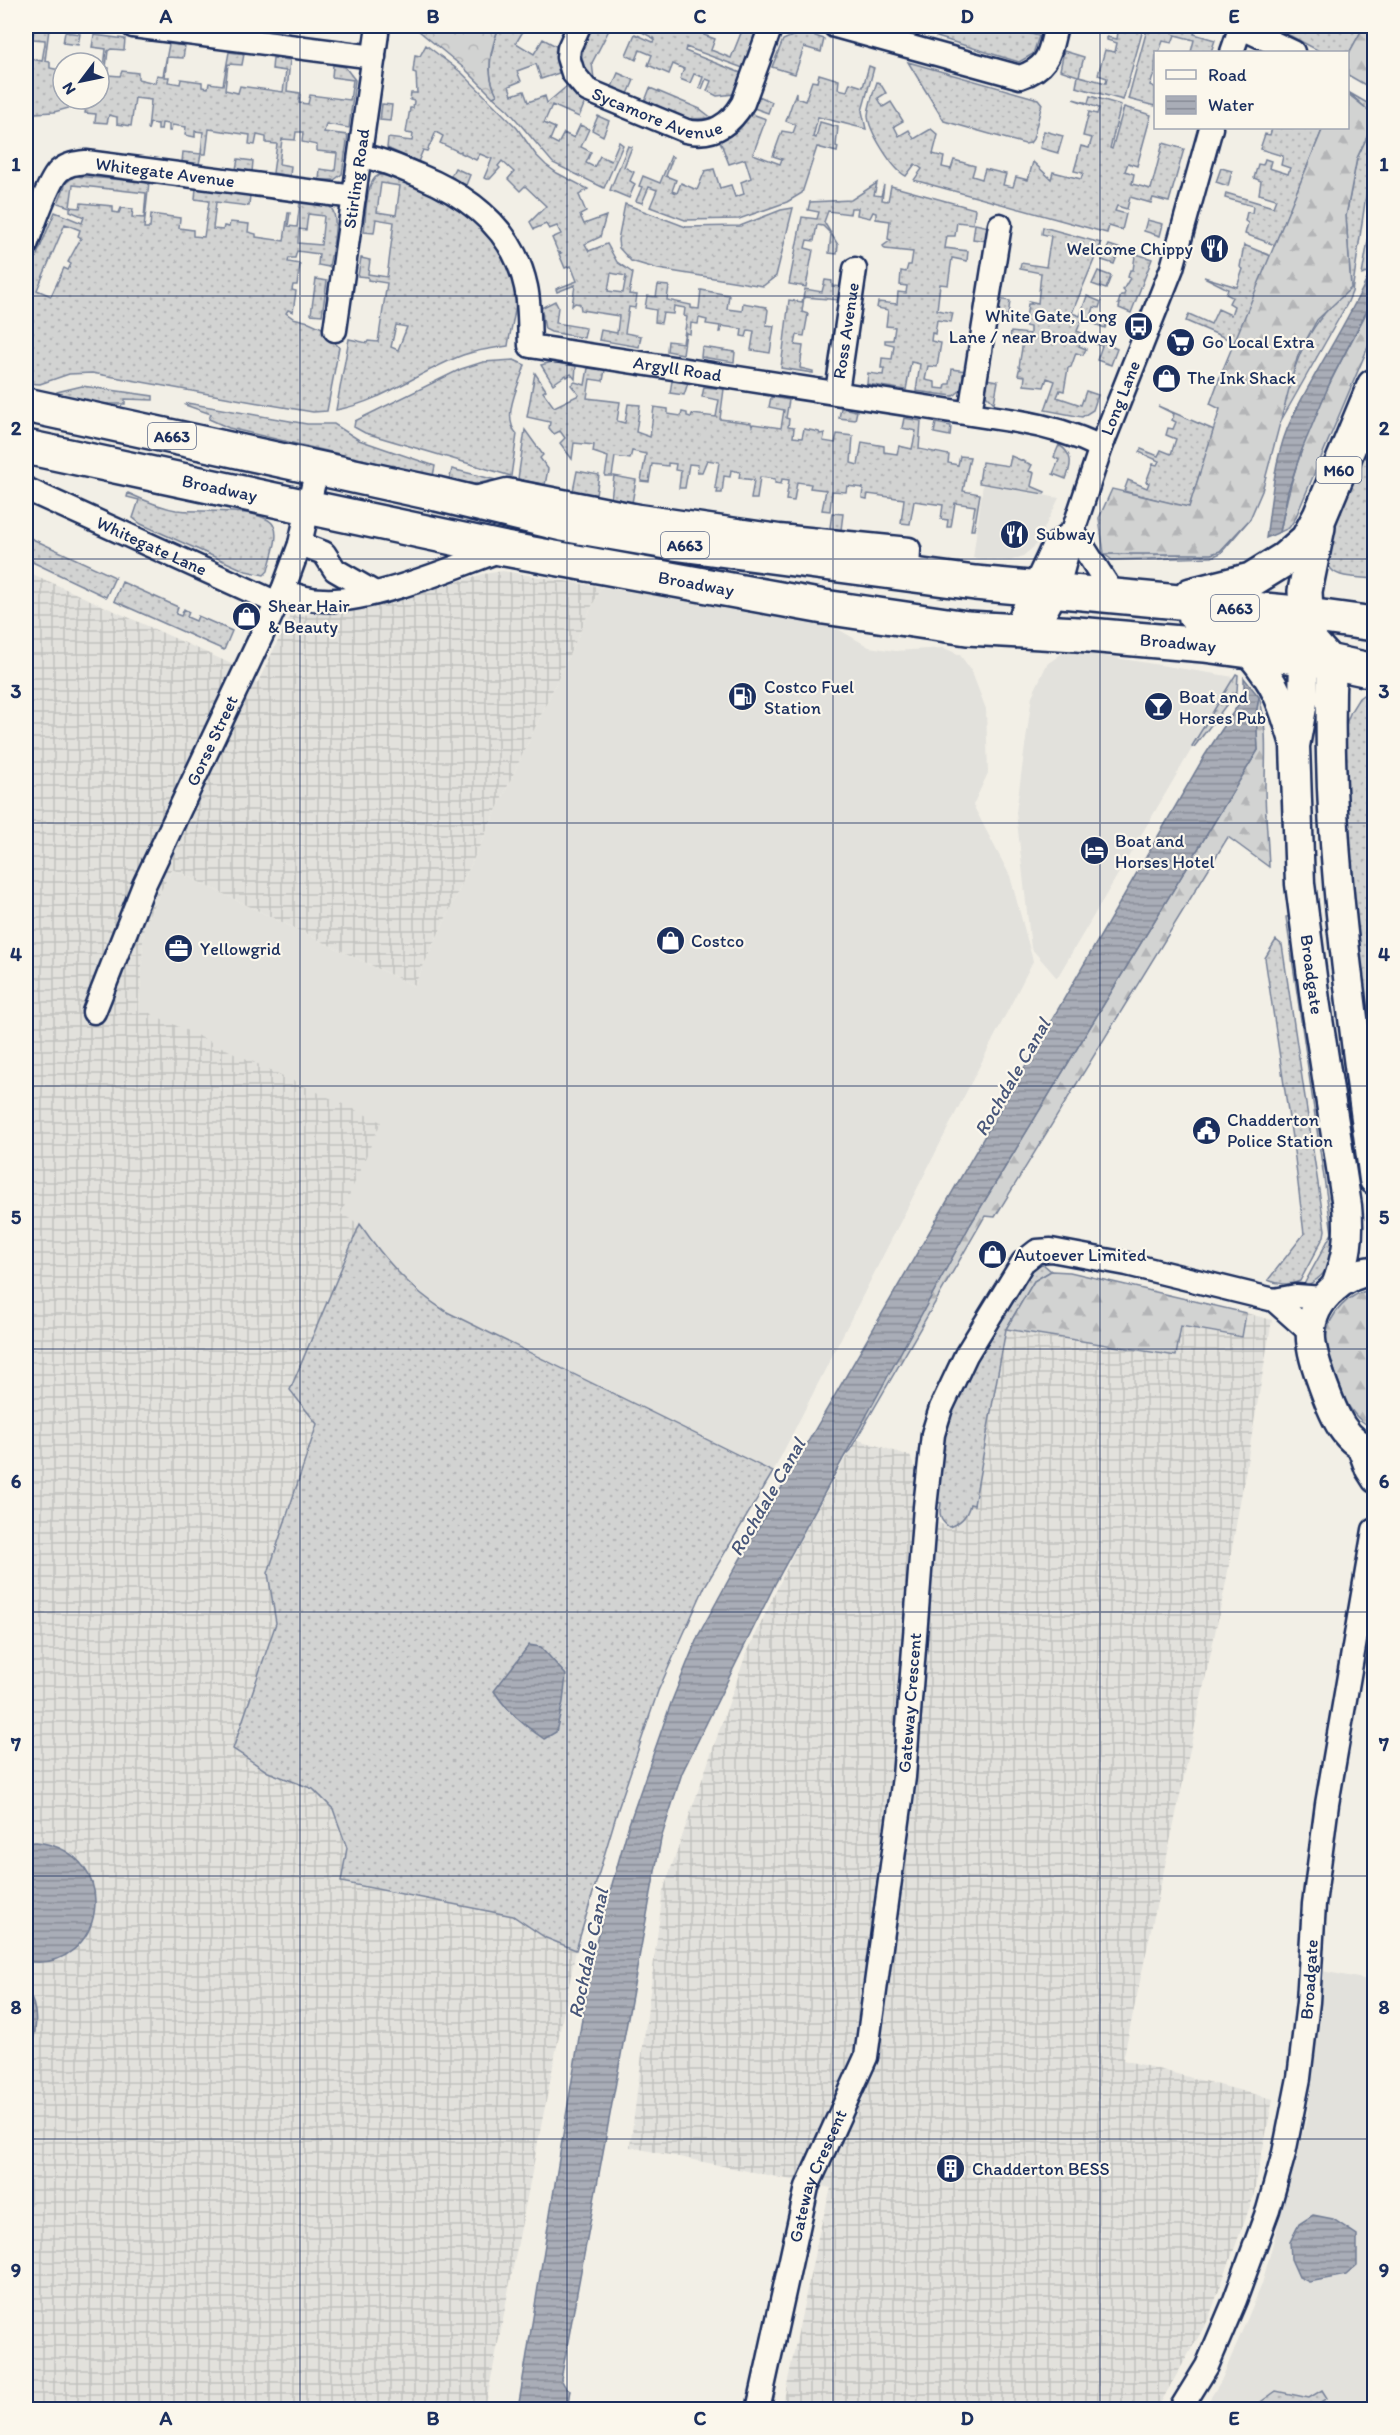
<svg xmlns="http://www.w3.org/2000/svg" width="1400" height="2435" font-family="Itim,sans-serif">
<defs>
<pattern id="industrial-grid" width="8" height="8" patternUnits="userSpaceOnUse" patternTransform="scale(1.5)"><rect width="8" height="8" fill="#e2e1dc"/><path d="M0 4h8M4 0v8" fill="none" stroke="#c1c1bf"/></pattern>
<pattern id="grass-dots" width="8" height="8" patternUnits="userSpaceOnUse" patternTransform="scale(1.5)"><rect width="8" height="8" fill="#d2d3d2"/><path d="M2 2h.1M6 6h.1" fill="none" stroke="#b4b5b7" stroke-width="1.8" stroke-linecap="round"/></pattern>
<pattern id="forest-firs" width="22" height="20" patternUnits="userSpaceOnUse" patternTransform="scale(1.5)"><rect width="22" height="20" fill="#d2d3d2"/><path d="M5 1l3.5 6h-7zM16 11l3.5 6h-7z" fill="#b4b5b7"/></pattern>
<pattern id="park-crowns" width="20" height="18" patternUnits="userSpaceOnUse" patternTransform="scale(1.5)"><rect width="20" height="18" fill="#d2d3d2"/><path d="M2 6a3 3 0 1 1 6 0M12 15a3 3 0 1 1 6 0" fill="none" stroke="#b4b5b7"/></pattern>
<pattern id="water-rules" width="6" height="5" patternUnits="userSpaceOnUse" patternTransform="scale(1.5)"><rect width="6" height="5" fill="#a9adb7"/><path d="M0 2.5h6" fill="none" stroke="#898d98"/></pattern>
</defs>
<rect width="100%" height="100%" fill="#f2efe6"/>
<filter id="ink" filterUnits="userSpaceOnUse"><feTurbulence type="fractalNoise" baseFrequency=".0167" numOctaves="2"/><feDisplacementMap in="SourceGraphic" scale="12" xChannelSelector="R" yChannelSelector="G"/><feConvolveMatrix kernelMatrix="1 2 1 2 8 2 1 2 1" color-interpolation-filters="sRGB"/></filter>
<g filter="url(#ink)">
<path fill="#e2e1dc" d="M983 484 1059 498 1036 545 1023 556 1010 561 973 558Z
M601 587 824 621 869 647 895 651 944 648 960 655 971 670 986 709 988 773 973 805 1010 876 1033 961 773 1472 445 1311 427 1299 381 1255 360 1224 340 1215 139 1008 144 925 172 869 414 986Z
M1067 650 1234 677 1057 978 1031 948 1016 812 1032 696 1047 664Z
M1322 1971 1374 1981V2409L1203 2410 1221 2381 1262 2284 1307 2117Z"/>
<path fill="url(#industrial-grid)" d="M26 571 236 666 257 684 290 616 365 609 483 574 503 571 601 587 414 986 172 869 144 925 139 1008 381 1122 341 1214 360 1224 290 1390 317 1424 268 1573 276 1622 233 1749 268 1772 313 1789 333 1809 347 1848 341 1882 513 1916 546 1938 576 1950 485 2409 26 2410Z
M1246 1313 1272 1320 1226 1582 1123 2060 1273 2099 1253 2198 1208 2320 1157 2409H782L818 2237 831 2188 630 2147 663 1891 745 1657 799 1542 856 1439 910 1456 934 1521 949 1527 969 1504H974L1006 1329 1176 1356 1181 1326 1242 1337Z"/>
<path fill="url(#grass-dots)" stroke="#768198" stroke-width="1.5" fill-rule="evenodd" d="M499 26H512L511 27 522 33 516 43 534 54 543 39 556 46V60L559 73 541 79 536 64 517 71 521 81 509 86 512 95 524 91 528 102 545 96 547 103 566 87 585 102 579 117 552 105 544 123 555 128 550 140 558 144 564 133 574 138 580 125 589 129 581 147 591 152 586 163 594 167 600 156 611 161 619 142 623 145 604 188 553 163 508 110 493 97 497 95C484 72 492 49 499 26Z
M593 26H611L592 63 594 79C573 64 584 44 593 26Z
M631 26 643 28 645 26H707L704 35 715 39 711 50 731 58 743 28 739 26H759L743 68 686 47 685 51 741 73 734 94 717 96 707 91 711 81 706 79 702 89 699 88 703 77 694 74 690 83 680 79 684 69 673 64 669 74 648 65 652 55 640 50 636 60 626 55 635 34 653 42 655 39Z
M959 26H1001L1039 36 1033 54 1019 62 937 37Z
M1120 26H1144L1123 100 1076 87 1078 76 1060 70 1064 51 1084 57 1079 76 1106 83 1107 78 1098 75 1105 50 1115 52 1117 43 1107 40V37L1117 39 1118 32 1109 29 1119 30Z
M1148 26H1188L1196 28 1194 34 1215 40 1211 52H1191L1194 40 1175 35 1172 43 1163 41 1159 52H1156L1155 71 1150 85 1155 87V106L1128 99Z
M1272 26H1364L1348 55V52H1321Z
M34 28 49 29 45 61 50 62V68L60 70 61 63H63V99H72L69 108 54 112 35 113 26 100V58L42 61 45 43V40L33 39Z
M65 32 80 34 78 45 63 43Z
M807 33 824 39 821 52 804 47 795 74 772 67 783 40 797 34Z
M94 35 125 39 124 50 111 49 108 51 106 67 109 68 108 75 120 76 122 71 138 73V79L155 83 157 75 163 76 169 44 185 46 183 58 167 57 165 77H169L168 82 180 84 181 79 202 82V87L208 88 209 83 223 85 229 52 244 54 242 65 228 64 225 90 238 93 240 86 283 92 286 71 272 69 273 58 290 60 287 91 300 93 299 103 308 104 310 95 350 100 353 80 332 77 333 65 345 67 355 80 349 128 326 124 324 132 348 135 342 174 334 180H319L320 169 335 171 337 153 317 151V145L302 142 303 132H296L295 140 282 139 279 164 291 166 290 176 273 173 277 144 266 143V137L257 135 255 145 249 144 250 135 209 129 206 154H201L199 164 182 162 183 152 201 154 203 132 195 131V137L185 135 186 127 172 125 171 131H169V124L162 123 161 130H158V124L150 123 148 130 151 100 135 98 131 126 117 124V117L109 115 107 123 95 122 96 114 85 113 87 99H99V68H104L106 49 92 47Z
M426 45 462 73 517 128 536 155 546 165 557 173 588 189 579 195 586 212 580 215 584 224 606 216 600 237 585 244 589 251 607 244 617 262 633 273 629 294 637 295 635 308 629 307 625 333 641 336 639 347 599 340 601 330 617 333 619 316 581 310 580 304 575 303 572 306 575 285 557 292 556 289 577 281 571 266 565 268 559 254 561 253 558 252 552 238 561 234 557 226 549 229 546 224 534 229 530 222 546 206 525 186 520 191 508 179 514 172 502 161 498 166 500 168 490 179H486L484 178 492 159 480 154 476 160 461 153V151L459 152 440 143 443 136 436 132 427 151 423 150 418 162 387 148 388 138 412 141 413 134 406 133 410 108H413L414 101 410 100 411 93H417L416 73 413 72 415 55 420 56ZM611 273 626 276 623 293 608 291Z
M908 62 1038 99 1042 104 1033 139 1030 143 1025 144 944 121Z
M869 66 874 68 862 111 866 129 818 117 813 137 816 138 820 122 838 127 836 146 838 147 837 152 817 147 802 193 787 202 739 219 685 220 650 207 657 190 649 187 642 203 636 201 642 187 639 186 643 176 660 183 671 156 673 157 666 176 676 180 672 191 677 193 681 183 697 190 705 171 714 169 720 188 731 185 735 197 744 194 741 182 751 178 745 159 729 164 720 141 738 131 752 114 766 119 753 154 780 164 782 159 773 156 782 131 793 133 796 125 786 121 796 92V98L805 101 812 81 817 82 819 74 839 80 838 89 847 91 850 83 863 87Z
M618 73 634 80 628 94 612 87Z
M877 82 880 83 886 93 878 98 883 107 891 102 903 121 894 126 899 136 909 130 914 139 931 129 938 135 933 154 944 157 942 167 951 169 954 160 975 166 972 176 982 179 985 169 1006 174 1003 185 1013 187 1016 177 1028 180 1033 162 1051 179 1053 172 1081 179 1083 173 1074 171 1081 146 1089 148 1092 138 1083 136 1089 112 1097 114 1099 108 1073 99 1088 103 1090 96 1121 105 1110 148 1112 149 1124 107 1151 115 1137 166 1128 163 1125 171 1134 174 1132 184 1151 189 1163 143 1184 149 1169 202 1153 198 1151 203 1130 197 1127 209 1117 206 1115 211 1126 214 1122 230 1109 226 1107 233 914 180 922 169 915 164 906 176C893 170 868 130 868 115 869 104 873 93 877 82Z
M650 88 700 109 712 118 689 119 645 101Z
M1348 92 1374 107V140L1352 292 1347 304 1278 426C1294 369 1301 327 1351 288L1346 216 1357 158 1373 124 1371 113Z
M759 96 772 102 768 113 754 108Z
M382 104 392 105 390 121 380 120Z
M598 116 609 121 603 136 592 130Z
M1272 128H1323L1275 245 1245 234 1248 223 1245 221 1247 212 1252 213 1253 206 1225 198 1226 193 1273 207 1276 199 1259 194 1261 181 1254 178 1258 164 1263 165 1265 159 1271 161 1269 168 1288 174 1290 168 1281 165 1283 156 1260 149 1265 134 1270 135Z
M1044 131 1063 136 1058 153 1040 148Z
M628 146 632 147 624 167 634 172 630 181 635 184 629 198 610 190Z
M238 159 253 161 252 172 236 169Z
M455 168 470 175 466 185 450 178Z
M1221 168 1232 171 1228 186 1216 182Z
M379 175 389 176C439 197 483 212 506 265 511 275 515 285 516 296 517 311 510 330 508 346 492 348 478 350 463 355 420 371 382 402 336 410L349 339 367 343 368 341 378 342 387 283 368 280V277L358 276 361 258 370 260 368 274 387 277 394 222 376 219 374 233 364 232C366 217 365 181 379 175ZM381 183 400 186 396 215 377 212ZM396 325 407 327 398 350 391 347Z
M75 176 149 182 144 228H150L151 214 180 218 179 228 193 230V236L204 237 209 201 195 199 196 188 250 195 249 206 216 202 213 229 223 230 224 226 229 227 230 222 249 224 248 232 256 234V237L284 241 288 213H290L288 226 297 227 300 202C308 203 322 202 329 206 342 214 331 254 329 267L318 265 319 254 297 251 295 258H289L288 262 300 264 297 285H293L292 290 296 291 293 312 288 310 286 313 293 318 309 322 331 332 334 342 339 347 327 411 313 412 253 402 92 373 69 374 40 384 26 383V281L55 212 82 223 84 217 70 211V207L58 203 66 183ZM73 185 146 193 144 218 132 217 133 209 121 208 119 213 113 212V206L81 203 80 208 70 207ZM308 214 324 216 321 245 298 243 299 229 306 230ZM65 224 80 230 78 236 81 238 68 262 71 264 68 270 64 268 51 296 37 290Z
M877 183 874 195 881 196 884 185 882 200 888 201 891 186 975 209 973 224 957 222 955 236H947L945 248 968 251 967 261 952 258 948 285 940 284 937 310 953 313 951 322 937 320 935 334 932 333 931 341 941 343 937 367 928 366 925 380 935 382V388L945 389 946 384H950L952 369 966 371C964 382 963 391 953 396L916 391 920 364 911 362 906 390 867 384 868 373 883 375 884 368H881L882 358 892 359 894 345 885 343V340H893L895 327 886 326 888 310 877 308 878 302 897 304 898 292 906 293 907 286 900 285 901 271 906 272 908 265H911L913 252 885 249 883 246 891 240 888 239 890 221 876 219V213L873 212 870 218 857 215 858 208H851L850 214 828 211 824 222 838 245 837 254 829 253 831 234 823 226 817 225 814 241 807 240 805 248 813 250 806 287 789 284 802 217 817 219 819 212 808 210 810 202 851 200Z
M625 204 686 227 740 226 781 210 793 208 776 276 763 286 658 269 631 261 619 248 618 240Z
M1374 206V253L1368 273 1362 275Z
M1147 220 1163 224 1160 236 1144 231Z
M975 224 989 227 987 241 973 239Z
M1043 227 1101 243 1072 313 1080 316 1087 296 1101 302 1099 308 1094 307 1092 314 1108 320 1105 328 1082 319 1077 331 1117 349 1111 365 1097 360 1102 346 1082 339 1079 346 1086 349 1083 355 1076 353 1071 367 1068 368 1064 391 1060 390 1057 397 1081 405 1086 391 1098 395 1093 410 1082 417 1045 410 1055 381 1047 378 1044 387 1024 385 1025 376 1018 375 1019 370 1021 369 1019 367 1023 341 1010 339 1011 332 1030 334V327L1025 326 1028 304H1032L1029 301 1038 303 1041 273 1020 269 1021 263 1046 267 1051 236 1042 234Z
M1109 245 1152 259 1131 313 1119 308 1120 304H1118L1121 295H1124L1125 292 1123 290 1130 278 1128 277 1130 270H1133L1135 256 1119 251 1114 264 1102 260Z
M1244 245 1271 256 1235 342 1186 321 1189 314 1211 324 1218 309 1231 315 1234 306 1229 303 1232 297 1226 294 1228 289 1204 277 1237 287 1243 269 1240 267Z
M1098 271 1111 276 1106 289 1092 284Z
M316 279 327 281 322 315 311 314Z
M825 280 832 281V286L842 287 840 300 804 297 802 312 808 314 804 336 797 335 795 345 803 346 800 368 813 371V373L781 368 789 300 802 302 805 289 822 292Z
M658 285 669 286 667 300 691 305V308L699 309 701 290 729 295 727 309 742 311 743 303 766 307 768 310 766 325 774 326 770 353 751 350 754 331 748 330 746 337 741 336 742 329 722 326 721 332H719L720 326 706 324 707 320 699 318 698 324 691 323 690 334 686 333 683 354 667 351 668 341 683 343 687 317 684 316 685 308 674 306 673 314 663 313 661 323 655 322 656 310 645 308 647 296 656 297Z
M999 299 1010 301 1008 316 996 314Z
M555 301 558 307 556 323 586 328 584 338 551 332 545 329 541 308Z
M702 347 735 352 734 362 701 357Z
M514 360 525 365C519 385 501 417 517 434L511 476 365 433 354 427 355 421 461 369 483 362Z
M552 362 576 366 575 379 571 374 567 377 566 375 553 384 541 365Z
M588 368 605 370 603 381 590 379 587 398 620 402 617 421 625 423 628 404 640 405 636 432 650 437 654 407 668 409V414L681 416 682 412 687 413V416L691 417 692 414 716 417 719 400 702 397 704 387 724 389 720 419 751 423 752 426 753 424 781 428 784 410 769 407 771 397 789 400 786 418 789 419 788 427 794 428 793 437 802 438 804 429 819 432 820 434 825 433 823 441 835 443 837 434 853 436 851 463 858 465 862 442 884 446V452L897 454 899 446 912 449 916 431 902 428 904 418 921 421 919 449 949 455 948 463 958 465 960 456 970 457 963 491 980 494 974 530H971L975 506 955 503 951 527H947L948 520 941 519 943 505 914 501 910 524 901 523 904 499 868 494 867 499 862 498 863 488 847 486 846 492 832 491 830 511 822 510 826 490 810 488 811 484 797 482 794 501 786 500 789 480 782 479 781 484 775 483V479L760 477 757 499H751L754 480 739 478 740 472 731 470 730 477 724 476 722 493H717L718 489 715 488 719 462 707 460 702 472H697L698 465 689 464 685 488H679L681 471 675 470 676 464 668 463V466L652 464 649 482 641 481 646 454 632 451 630 459 615 457 612 476H605L608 457 593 452 594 445 574 443 572 459 560 443 565 438 560 431 554 434 549 428 550 422 527 417 535 373 546 390 543 392 554 407 579 395 571 385 575 382 585 385Z
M986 379 998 381 994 403 986 395Z
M672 381 688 383 684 395 670 393Z
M82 386 153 396V400L125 399V404H99L56 395 57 392Z
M187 403 307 424H334L359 440 435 466 433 476 229 428 209 419 211 414 185 405Z
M1158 406 1214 430 1189 508 1124 491 1128 480 1147 488 1149 483 1146 482 1153 464 1157 465 1159 461 1139 452 1141 449 1158 456 1161 450 1171 454 1176 439 1166 435 1168 428 1173 429 1176 422 1172 420 1174 414Z
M841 408 857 411 855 420 839 418Z
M1374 413V579C1362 577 1339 579 1331 569 1314 548 1364 438 1374 413Z
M936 423 951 426 950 436 934 433Z
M525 430 543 455 540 458 548 469 545 485 518 479Z
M1059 445C1073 454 1072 464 1066 479L1053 474 1059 460 1054 457Z
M1011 456 1032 465 1029 471 1034 473 1031 486 1045 492 1044 494 979 483 982 462 1009 466Z
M452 469 496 480 463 486 449 482Z
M577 471 599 475 596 495 573 491Z
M614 476 636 480 632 503 611 499Z
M128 493C143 500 160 507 176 510 196 513 264 506 274 526 280 537 270 559 268 571L264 575 246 571 141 524 133 518 139 500 127 497Z
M832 513 843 514 841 530 830 528Z
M1250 519 1221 553 1212 557 1112 560 1104 554H1211L1220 551Z
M26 536 115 577 106 597 26 559Z
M122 582 178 607 176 614 181 616 184 609 189 612 187 617 196 621 198 616 232 631 224 650 114 601Z
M1236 674 1238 675 1237 691 1194 747 1192 746Z
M1366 693 1374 695V1092L1354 933 1343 778 1344 729 1351 711 1359 698Z
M1291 916 1338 1236C1330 1263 1330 1275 1302 1288L1332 1233 1286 917Z
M1276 940 1282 945 1325 1230 1324 1236 1300 1281C1290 1286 1277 1284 1268 1280L1304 1234 1295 1158 1265 958Z
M360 1224C384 1259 409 1288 445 1311L773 1472 705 1586 658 1691 618 1809 576 1950 546 1938 513 1916 341 1882 347 1848 333 1809 313 1789 268 1772 233 1749 276 1623 268 1573 317 1424 290 1390Z
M1039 1264H1043L1051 1271 1034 1281 1006 1329 974 1505 970 1504C967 1517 960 1523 949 1527 939 1520 939 1514 941 1503L933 1502C938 1475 940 1446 947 1421 962 1372 1004 1312 1031 1268Z
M1374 1598V1643L1372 1642 1367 1632Z
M1322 2390 1327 2398 1310 2409H1251L1276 2391 1309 2398Z"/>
<path fill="url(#forest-firs)" stroke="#768198" stroke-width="1.5" d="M1364 26H1374V90L1348 75V55Z
M1348 94 1372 113 1373 124 1357 158 1346 216 1351 288 1317 320 1298 355 1262 491 1250 519 1220 551 1211 554H1104L1099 518 1112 489 1189 507 1220 409 1210 404 1221 374 1323 128H1348Z
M1374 297V333L1295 519 1289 528 1280 532C1290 479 1307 428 1332 379 1345 352 1361 325 1374 297Z
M1259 697C1268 726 1265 756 1265 786 1265 813 1268 840 1269 867L1228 837 995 1217 985 1216 850 1450 842 1458 970 1225 1258 750 1256 714Z
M1051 1271 1070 1272 1246 1313 1242 1337 1181 1326 1176 1356 1006 1329 1034 1281Z
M1374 1290V1428C1363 1424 1357 1418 1350 1408 1345 1401 1325 1346 1326 1338 1328 1314 1350 1291 1374 1290Z"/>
<path fill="url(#park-crowns)" stroke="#768198" stroke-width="1.5" d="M413 26H499C491 49 484 72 497 95L493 97 465 69Z"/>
<path fill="url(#water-rules)" stroke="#707b93" stroke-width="1.5" d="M1374 264V297L1331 380 1301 452 1288 491 1280 532 1266 538C1272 499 1274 454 1292 418 1318 365 1351 318 1374 264Z
M1244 678 1259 697 1256 714 1258 750 970 1225 775 1584 682 1773 661 1839 561 2379 566 2388 570 2390 567 2409H518L593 1952 629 1824 671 1703 698 1636 735 1568 1205 755 1244 696Z
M529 1645 541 1647 566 1675 563 1702 556 1732 544 1739C524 1725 507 1712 494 1691Z
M36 1842C127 1853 104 1975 26 1961V1843Z
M26 1988C40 2010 38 2035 26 2057Z
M1313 2215 1333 2219 1357 2235V2265L1346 2275 1309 2282 1299 2277 1291 2259 1290 2242 1299 2224Z"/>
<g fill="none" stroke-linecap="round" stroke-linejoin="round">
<defs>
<g id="minor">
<path d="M133 26 374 57"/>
<path id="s1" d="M579 26 569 48 568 57 573 73 587 90 686 131C712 137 730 125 743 103L771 26"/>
<path d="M835 26 1020 77C1050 67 1049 53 1056 26"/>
<path d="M1240 27 1293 52"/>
<path d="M1232 52 1241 26"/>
<path id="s2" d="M360 156C382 159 400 168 420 176 471 197 514 230 526 287 530 306 529 326 530 346L1016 421C1046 426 1074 434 1101 447"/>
<path id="s3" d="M26 245C32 229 48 181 59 171 67 164 76 163 86 162L354 197"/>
<path id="s4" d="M335 330 378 26"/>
<path id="s5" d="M837 392 855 269"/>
<path d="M970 413 1000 225"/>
<path id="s6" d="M26 489 277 603"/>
<path d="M471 499 507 490 639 516 779 536 909 549 908 573"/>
<path d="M1073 531 1114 595"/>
<path d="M300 544 324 553 335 570 375 593"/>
<path d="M283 590C296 596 309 600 323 600 371 603 457 566 504 549"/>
<path d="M1014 630 1051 551 1056 544 1073 531"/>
<path id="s7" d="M1035 631 1057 591 1073 531 1101 447 1172 268 1211 128"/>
<path id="s8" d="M94 1012 144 885 283 590 300 544 317 468"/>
<path d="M1274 1300 1311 1333"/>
<path d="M1357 1443 1367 1470 1374 1481"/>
<path id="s9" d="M758 2410 807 2187 866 2057 904 1777 925 1507 933 1434 941 1408 966 1355 1023 1262 1037 1251 1051 1250 1127 1264 1274 1300 1296 1296 1323 1298"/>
<path id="s10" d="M1180 2410 1207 2366 1235 2300 1268 2210 1284 2153 1299 2078 1308 2002 1314 1904 1327 1804 1374 1530"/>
</g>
<g id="major">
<path d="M1193 617 1307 634 1332 662C1324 836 1352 1008 1374 1180"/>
<path d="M1250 653C1277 685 1282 702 1294 741"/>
<path id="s11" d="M1304 658 1303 702 1295 746 1300 884 1315 1000 1347 1206C1350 1238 1347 1256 1336 1286"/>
<path d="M1374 1271C1359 1272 1345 1278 1333 1289 1300 1317 1310 1349 1323 1385 1333 1412 1343 1443 1374 1451"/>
</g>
<g id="highway">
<path d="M26 405 437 494 562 524 673 543 975 583 1286 612 1374 624"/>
<path id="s12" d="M26 447 505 549 824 607 967 628 1077 634 1204 645 1332 662 1374 671"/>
<path d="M1191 595 1251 580 1285 559 1307 540 1320 516 1374 386"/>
<path d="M1307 636 1305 591 1318 527"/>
</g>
</defs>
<use href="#minor" stroke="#1b2f5e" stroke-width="27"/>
<use href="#major" stroke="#1b2f5e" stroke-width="33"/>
<use href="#highway" stroke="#1b2f5e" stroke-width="38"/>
<use href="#minor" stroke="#fbf7ec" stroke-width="22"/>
<use href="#major" stroke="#fbf7ec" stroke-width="28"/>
<use href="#highway" stroke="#fbf7ec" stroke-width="33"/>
</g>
</g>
<path fill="none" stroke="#1b2f5e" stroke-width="1.5" stroke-opacity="0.55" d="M300 26V2410M567 26V2410M833 26V2410M1100 26V2410M26 296H1374M26 559H1374M26 823H1374M26 1086H1374M26 1349H1374M26 1612H1374M26 1876H1374M26 2139H1374"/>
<defs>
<symbol id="restaurant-disc" viewBox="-11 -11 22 22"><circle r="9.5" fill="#1b2f5e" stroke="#fbf7ec"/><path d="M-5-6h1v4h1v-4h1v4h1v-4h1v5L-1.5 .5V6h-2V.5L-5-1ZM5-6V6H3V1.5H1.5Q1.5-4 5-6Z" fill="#fff"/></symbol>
<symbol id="bus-disc" viewBox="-11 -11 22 22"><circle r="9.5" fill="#1b2f5e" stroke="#fbf7ec"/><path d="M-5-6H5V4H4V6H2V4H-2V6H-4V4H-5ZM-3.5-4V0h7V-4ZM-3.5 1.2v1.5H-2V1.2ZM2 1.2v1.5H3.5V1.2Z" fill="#fff"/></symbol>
<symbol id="supermarket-disc" viewBox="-11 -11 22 22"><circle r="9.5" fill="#1b2f5e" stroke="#fbf7ec"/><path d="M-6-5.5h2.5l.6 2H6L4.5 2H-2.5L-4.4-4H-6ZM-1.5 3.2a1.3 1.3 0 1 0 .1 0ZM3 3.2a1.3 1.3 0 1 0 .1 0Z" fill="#fff"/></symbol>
<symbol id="shop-disc" viewBox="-11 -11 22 22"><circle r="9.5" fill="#1b2f5e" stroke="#fbf7ec"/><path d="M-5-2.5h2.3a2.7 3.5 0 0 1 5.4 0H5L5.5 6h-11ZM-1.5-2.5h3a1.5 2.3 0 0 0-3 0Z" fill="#fff"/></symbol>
<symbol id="fuel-disc" viewBox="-11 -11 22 22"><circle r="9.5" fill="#1b2f5e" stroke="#fbf7ec"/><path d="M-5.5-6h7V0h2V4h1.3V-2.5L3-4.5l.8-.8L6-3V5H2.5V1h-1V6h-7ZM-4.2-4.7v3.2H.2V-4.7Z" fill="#fff"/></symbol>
<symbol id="bar-disc" viewBox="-11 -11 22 22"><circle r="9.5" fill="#1b2f5e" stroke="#fbf7ec"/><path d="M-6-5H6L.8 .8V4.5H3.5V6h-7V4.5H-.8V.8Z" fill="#fff"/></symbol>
<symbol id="hotel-disc" viewBox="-11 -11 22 22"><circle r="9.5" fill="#1b2f5e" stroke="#fbf7ec"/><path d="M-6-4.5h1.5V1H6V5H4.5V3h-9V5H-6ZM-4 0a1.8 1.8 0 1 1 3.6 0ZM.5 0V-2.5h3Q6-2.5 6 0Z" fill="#fff"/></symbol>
<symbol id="office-disc" viewBox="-11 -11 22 22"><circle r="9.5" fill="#1b2f5e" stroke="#fbf7ec"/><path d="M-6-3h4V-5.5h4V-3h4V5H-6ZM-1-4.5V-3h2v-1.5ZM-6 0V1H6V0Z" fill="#fff"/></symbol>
<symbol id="civic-disc" viewBox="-11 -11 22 22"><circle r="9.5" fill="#1b2f5e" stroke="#fbf7ec"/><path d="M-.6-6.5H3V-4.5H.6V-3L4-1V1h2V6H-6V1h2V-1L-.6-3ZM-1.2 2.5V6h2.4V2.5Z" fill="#fff"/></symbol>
<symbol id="building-disc" viewBox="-11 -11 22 22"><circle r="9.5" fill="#1b2f5e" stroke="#fbf7ec"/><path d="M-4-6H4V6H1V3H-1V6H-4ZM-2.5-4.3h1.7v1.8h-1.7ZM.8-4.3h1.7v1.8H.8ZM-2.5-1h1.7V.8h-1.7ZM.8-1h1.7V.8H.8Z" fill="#fff"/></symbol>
</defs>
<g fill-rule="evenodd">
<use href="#restaurant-disc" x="1198" y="232" width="33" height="33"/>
<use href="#bus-disc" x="1122" y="310" width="33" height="33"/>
<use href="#supermarket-disc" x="1164" y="326" width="33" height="33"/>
<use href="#shop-disc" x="1150" y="362" width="33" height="33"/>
<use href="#restaurant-disc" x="998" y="518" width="33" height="33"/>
<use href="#shop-disc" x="230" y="600" width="33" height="33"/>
<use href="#fuel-disc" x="726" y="680" width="33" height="33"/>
<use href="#bar-disc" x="1142" y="690" width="33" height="33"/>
<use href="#hotel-disc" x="1078" y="834" width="33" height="33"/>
<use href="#shop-disc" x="654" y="924" width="33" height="33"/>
<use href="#office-disc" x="162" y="932" width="33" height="33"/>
<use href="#civic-disc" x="1190" y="1114" width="33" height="33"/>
<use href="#shop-disc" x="976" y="1238" width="33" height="33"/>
<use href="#building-disc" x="934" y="2152" width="33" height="33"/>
</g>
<g text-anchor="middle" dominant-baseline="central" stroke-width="4.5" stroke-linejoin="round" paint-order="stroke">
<g fill="#fbf7ec" stroke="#5e6b89" stroke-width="1.5">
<rect x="148" y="423" width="48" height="26" rx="4.5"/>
<rect x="1316.5" y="457" width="45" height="26" rx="4.5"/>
<rect x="661" y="532" width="48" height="26" rx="4.5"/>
<rect x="1211" y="595" width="48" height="26" rx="4.5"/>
</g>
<g font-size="16" font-weight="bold" fill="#1b2f5e">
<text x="172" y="436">A663</text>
<text x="1339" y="470">M60</text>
<text x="685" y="545">A663</text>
<text x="1235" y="608">A663</text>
</g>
<g font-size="18" fill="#1b2f5e" stroke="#fbf7ec">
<text stroke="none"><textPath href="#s1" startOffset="147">Sycamore Avenue</textPath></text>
<text stroke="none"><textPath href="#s3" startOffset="190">Whitegate Avenue</textPath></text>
<text stroke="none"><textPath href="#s4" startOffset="153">Stirling Road</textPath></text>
<text stroke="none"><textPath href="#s5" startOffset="62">Ross Avenue</textPath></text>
<text stroke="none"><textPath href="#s2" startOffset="432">Argyll Road</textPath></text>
<text stroke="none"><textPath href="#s7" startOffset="249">Long Lane</textPath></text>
<text stroke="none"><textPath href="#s12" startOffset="198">Broadway</textPath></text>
<text stroke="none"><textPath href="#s6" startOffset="138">Whitegate Lane</textPath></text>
<text stroke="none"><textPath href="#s12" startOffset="684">Broadway</textPath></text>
<text stroke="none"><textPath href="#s12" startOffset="1170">Broadway</textPath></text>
<text stroke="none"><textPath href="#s8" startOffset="296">Gorse Street</textPath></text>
<text stroke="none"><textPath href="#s11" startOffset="318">Broadgate</textPath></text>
<text stroke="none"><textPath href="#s9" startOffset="728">Gateway Crescent</textPath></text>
<text stroke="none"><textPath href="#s10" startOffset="454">Broadgate</textPath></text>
<text stroke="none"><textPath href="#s9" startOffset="242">Gateway Crescent</textPath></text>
</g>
<g font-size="18" fill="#1b2f5e" stroke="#fbf7ec" text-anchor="start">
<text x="1193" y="249" text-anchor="end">Welcome Chippy</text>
<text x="1117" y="316" text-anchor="end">White Gate, Long<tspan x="1117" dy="21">Lane / near Broadway</tspan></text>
<text x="1202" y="342">Go Local Extra</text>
<text x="1187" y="378">The Ink Shack</text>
<text x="1036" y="534">Subway</text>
<text x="268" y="606">Shear Hair<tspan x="268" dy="21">&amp; Beauty</tspan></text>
<text x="764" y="687">Costco Fuel<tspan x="764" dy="21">Station</tspan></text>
<text x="1179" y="697">Boat and<tspan x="1179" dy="21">Horses Pub</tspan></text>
<text x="1115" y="841">Boat and<tspan x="1115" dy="21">Horses Hotel</tspan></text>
<text x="691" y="941">Costco</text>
<text x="200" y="949">Yellowgrid</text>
<text x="1227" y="1120">Chadderton<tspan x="1227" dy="21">Police Station</tspan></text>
<text x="1014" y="1255">Autoever Limited</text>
<text x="972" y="2169">Chadderton BESS</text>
</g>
<g font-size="20" font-style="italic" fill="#465579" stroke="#fbf7ec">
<text transform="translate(1012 1077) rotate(-60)">Rochdale Canal</text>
<text transform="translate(767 1497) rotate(-60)">Rochdale Canal</text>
<text transform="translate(588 1953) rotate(-78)">Rochdale Canal</text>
</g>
</g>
<rect width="1400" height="2435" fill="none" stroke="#fbf7ec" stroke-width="66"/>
<rect x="1154" y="51" width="195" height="78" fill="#fbf7ec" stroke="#a1a7b3" stroke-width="1.5"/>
<rect x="1166" y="70" width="30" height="9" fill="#fbf7ec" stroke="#a1a7b3" stroke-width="1.5"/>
<text x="1208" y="81" font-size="18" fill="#1b2f5e">Road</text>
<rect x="1166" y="96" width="30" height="18" fill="url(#water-rules)" stroke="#a1a7b3" stroke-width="1.5"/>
<text x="1208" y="111" font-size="18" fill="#1b2f5e">Water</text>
<g transform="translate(81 81) rotate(238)"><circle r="28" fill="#fbf7ec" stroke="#a1a7b3" stroke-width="1.5"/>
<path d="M0-4.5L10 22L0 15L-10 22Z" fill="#1b2f5e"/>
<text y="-9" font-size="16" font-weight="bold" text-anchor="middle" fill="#1b2f5e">N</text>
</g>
<rect x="33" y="33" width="1334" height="2369" fill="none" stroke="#1b2f5e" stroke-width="2"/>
<g font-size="20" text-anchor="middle" font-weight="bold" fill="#1b2f5e">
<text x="166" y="23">A</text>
<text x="433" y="23">B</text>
<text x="700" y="23">C</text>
<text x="967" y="23">D</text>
<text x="1234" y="23">E</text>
<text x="16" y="171">1</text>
<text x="1384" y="171">1</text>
<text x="16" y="435">2</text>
<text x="1384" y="435">2</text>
<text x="16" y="698">3</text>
<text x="1384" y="698">3</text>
<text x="16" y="961">4</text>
<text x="1384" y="961">4</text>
<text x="16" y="1224">5</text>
<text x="1384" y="1224">5</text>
<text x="16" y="1488">6</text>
<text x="1384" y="1488">6</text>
<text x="16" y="1751">7</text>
<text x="1384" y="1751">7</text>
<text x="16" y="2014">8</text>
<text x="1384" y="2014">8</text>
<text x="16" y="2277">9</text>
<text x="1384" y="2277">9</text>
<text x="166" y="2425">A</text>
<text x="433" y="2425">B</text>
<text x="700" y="2425">C</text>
<text x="967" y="2425">D</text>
<text x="1234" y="2425">E</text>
</g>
</svg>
